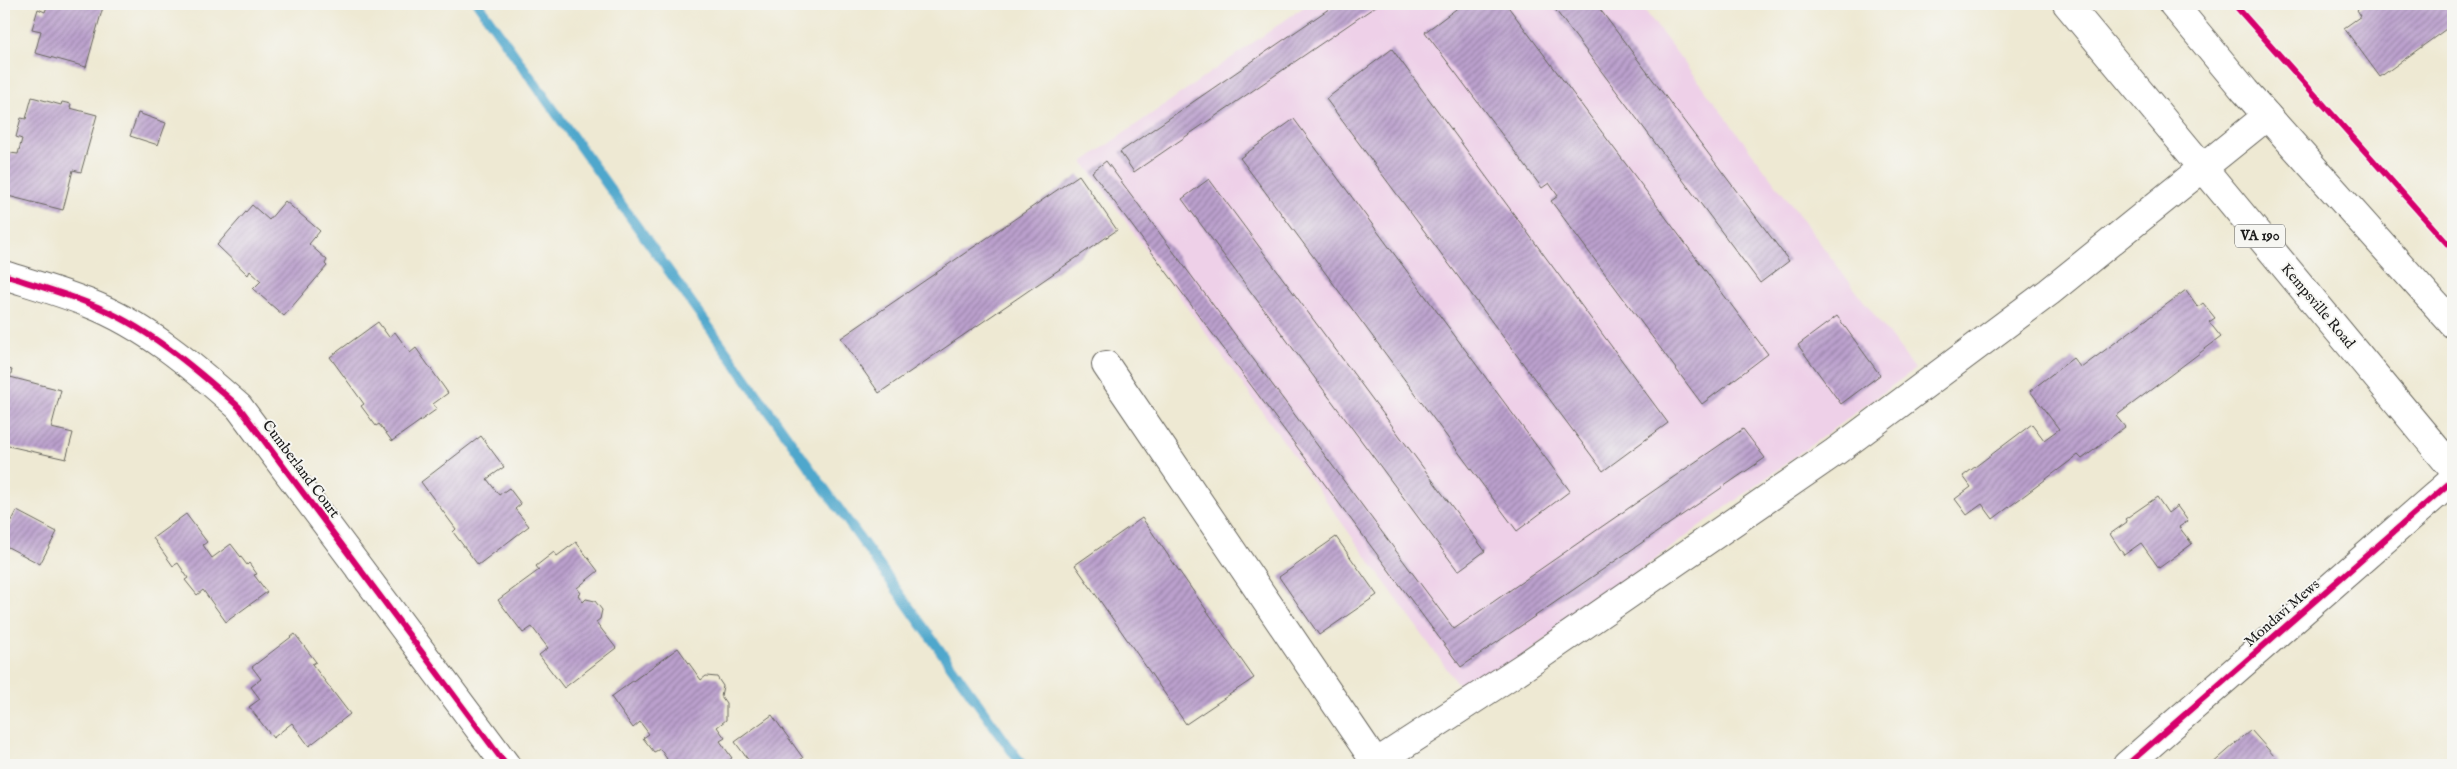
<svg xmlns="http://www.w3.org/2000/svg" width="2457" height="769" font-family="'IM FELL English',serif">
<defs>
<pattern id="building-hatch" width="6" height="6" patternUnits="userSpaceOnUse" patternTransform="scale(1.25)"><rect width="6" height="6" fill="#bba0cd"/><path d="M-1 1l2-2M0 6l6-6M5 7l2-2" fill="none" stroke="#9782a6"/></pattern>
</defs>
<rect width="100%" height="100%" fill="#f6f6f2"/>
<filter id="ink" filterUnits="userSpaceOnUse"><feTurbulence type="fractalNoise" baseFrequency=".02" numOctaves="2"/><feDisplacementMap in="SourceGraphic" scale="10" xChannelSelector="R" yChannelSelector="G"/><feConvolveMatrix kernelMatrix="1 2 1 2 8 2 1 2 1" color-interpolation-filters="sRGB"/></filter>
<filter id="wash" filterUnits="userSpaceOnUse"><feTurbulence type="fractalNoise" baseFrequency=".0096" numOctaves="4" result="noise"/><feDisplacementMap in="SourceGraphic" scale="20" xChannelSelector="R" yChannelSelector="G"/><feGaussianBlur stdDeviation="1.12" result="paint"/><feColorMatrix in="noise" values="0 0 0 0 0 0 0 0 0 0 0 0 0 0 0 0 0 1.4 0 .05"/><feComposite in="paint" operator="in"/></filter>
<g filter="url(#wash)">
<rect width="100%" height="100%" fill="#eee9d3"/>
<path fill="#eed0e8" d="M1308 4H1640L1915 369 1467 697 1083 162Z"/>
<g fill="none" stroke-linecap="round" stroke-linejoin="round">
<path stroke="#4fa7cc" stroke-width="10" d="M478 4 1022 765"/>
</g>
<g id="blocks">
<path fill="url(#building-hatch)" d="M48 4H111L110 8 103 7 86 67 35 53 41 31 32 29 38 9 45 12Z
M1336 4H1379L1134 172 1120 152Z
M1463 4H1506L1768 354 1702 404 1551 201 1558 196 1549 183 1542 188 1425 32Z
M1551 4H1596L1789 261 1760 283Z
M2366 4H2453V24L2380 77 2344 28 2361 16 2357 10Z
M1392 49 1668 423 1603 471 1326 99Z
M32 97 61 105 62 102 71 104 70 108 97 115 81 172 73 170 63 210 4 195V179L10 153 18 154 22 139 16 137 21 118 26 119Z
M138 113 166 123 158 145 130 136Z
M1294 119 1570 491 1517 531 1240 158Z
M1106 161 1454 629 1743 429 1765 458 1461 667 1092 172Z
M1079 175 1117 230 879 393 841 338Z
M1209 179 1485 551 1458 571 1182 199Z
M285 201 320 231 309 244 327 260 325 264 327 266 284 316 253 289 261 281 250 271 248 275 217 245 252 205 269 220Z
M2186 290 2198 307 2203 303 2215 318 2209 322 2221 337 2116 416 2125 427 2082 459 2078 455 1993 519 1982 504 1967 515 1955 499 1971 487 1963 476 2032 424 2044 440 2059 429 2030 391 2073 358 2081 368Z
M1837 316 1880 375 1841 404 1798 345Z
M378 322 389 337 395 332 410 353 416 348 448 393 433 404 437 409 392 441 379 424 376 426 361 406 364 404 330 357Z
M4 368 12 370 10 377 61 390 51 428 73 433 66 459 4 445Z
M481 436 504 467 487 479 499 495 509 488 521 504 515 509 529 526 478 565 453 532 456 529 421 482Z
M2157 497 2168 513 2177 506 2188 521 2179 527 2192 544 2159 568 2141 543 2124 555 2110 534 2127 522 2125 519Z
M17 511 57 532 40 564 4 545V536Z
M186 514 207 542 203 545 212 558 231 544 247 565 249 563 257 574 254 575 267 592 226 622 203 590 197 595 185 580 188 578 178 563 173 566 153 538Z
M1142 518 1254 678 1186 724 1075 565Z
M1336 537 1377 595 1319 635 1279 577Z
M576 542 598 571 577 588 581 593 578 595 583 602 586 599 595 601 602 610 600 619 596 622 616 648 564 688 539 655 548 648 532 627 523 633 498 600 539 570 536 566 554 552 557 556Z
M295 634 316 662 312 664 350 714 309 746 292 723 273 738 249 707 260 699 251 687 261 679 252 667Z
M678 648 701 680 706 676 717 677 723 686 721 696 726 703V720L717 727 725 738 720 741 732 758 722 765H661L667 759 660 749 654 752 643 738 649 734 640 722 633 728 611 697Z
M772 715 803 758 792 765H752L735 742Z
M2251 730 2282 765H2211Z"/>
</g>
</g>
<g filter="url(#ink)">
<use href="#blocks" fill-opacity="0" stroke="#66645c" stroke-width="1"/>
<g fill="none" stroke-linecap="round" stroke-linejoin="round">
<defs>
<path id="minor" d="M4 275C32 284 61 292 88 303 145 325 194 367 239 407L506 765
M1106 365 1376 763
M1373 765 1525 666 1835 452 2049 292 2267 116
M2127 765 2453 480"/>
<path id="major" d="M2067 4 2453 469
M2173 4 2245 91 2453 324"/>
</defs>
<use href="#minor" stroke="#66645c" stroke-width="30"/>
<use href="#major" stroke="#66645c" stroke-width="30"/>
<use href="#minor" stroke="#fff" stroke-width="28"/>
<use href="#major" stroke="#fff" stroke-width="28"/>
<defs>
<path id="cycleway" d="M2234 4 2453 250
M4 275C32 284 61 292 88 303 145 325 194 367 239 407L506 765
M2127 765 2453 480"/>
</defs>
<use href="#cycleway" stroke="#f6f6f2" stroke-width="9"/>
<use href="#cycleway" stroke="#d6006c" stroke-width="6"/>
</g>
</g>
<g text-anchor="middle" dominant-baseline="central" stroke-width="4" stroke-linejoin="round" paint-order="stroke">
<rect fill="#f6f6f2" stroke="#5d5d5c" stroke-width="1" x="2235" y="224.5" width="50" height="23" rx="4"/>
<g font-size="14" font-weight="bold" fill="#1c1c1c">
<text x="2260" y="236">VA 190</text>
</g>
<g font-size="15" fill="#1c1c1c" stroke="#f6f6f2">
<text transform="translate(2318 306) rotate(50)">Kempsville Road</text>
<text transform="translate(301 469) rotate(53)">Cumberland Court</text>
<text transform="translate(2282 613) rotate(-41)">Mondavi Mews</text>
</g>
</g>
<rect width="2457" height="769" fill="none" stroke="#f6f6f2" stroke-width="20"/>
</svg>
